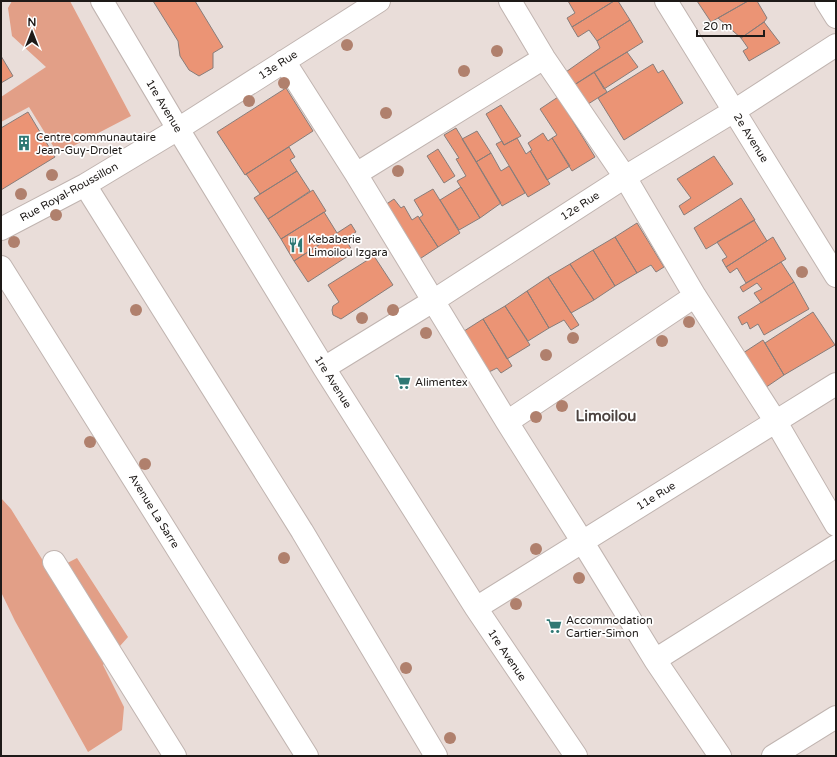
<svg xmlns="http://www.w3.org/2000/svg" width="837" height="757" font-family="'Varela Round',sans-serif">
<rect width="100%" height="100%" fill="#e9ddd9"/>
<path fill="#e29f87" d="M12 1H70L131 116 58 154 29 107 1 122V97L46 67 12 36 8 8Z
M1 498 11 509 50 572 77 558 128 637 103 665 124 707 122 730 88 752 15 621 1 592Z"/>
<path fill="#eb9475" stroke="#887d7a" d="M153 1H195L223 47 213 53V68L199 76 189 70 180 56 178 41Z
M568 1H614L572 27 567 18 575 13Z
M614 1H618L630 20 597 41 589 30 578 37 572 27Z
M697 1H748L711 22Z
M748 1H757L767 18 764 22 741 38 718 18Z
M630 20 643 42 571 87 563 74 600 48 597 41Z
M764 22 780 43 749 61 743 51 748 48 741 38Z
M627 52 638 67 604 89 594 72Z
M1 56 13 76 1 83Z
M653 64 658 73 663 70 683 103 624 140 598 98Z
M594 72 607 92 585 106 571 87Z
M286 88 313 131 245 175 217 132Z
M558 97 595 157 572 171 552 138 557 135 540 109Z
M501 105 521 136 504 145 486 114Z
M28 112 55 157 1 190V128Z
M456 128 501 203 480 218 457 181 466 176 456 159 459 158 444 135Z
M477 131 491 153 476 162 462 139Z
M543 133 548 141 552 138 570 166 547 180 530 151 532 150 528 143Z
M517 138 526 154 530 151 550 184 528 197 496 144 502 141 504 145Z
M289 147 295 157 290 160 297 171 260 194 246 174Z
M438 149 455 176 444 183 427 156Z
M491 153 501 171 509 166 525 193 502 206 476 162Z
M714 156 733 184 684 215 679 206 691 198 677 179Z
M297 171 310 191 268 219 254 198Z
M461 187 480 218 459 230 440 200Z
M433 189 460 233 438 247 419 218 423 215 414 200Z
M313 190 326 211 281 239 268 219Z
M741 198 755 220 706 249 694 228Z
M394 199 401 208 404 206 412 220 418 216 438 247 415 262 382 207Z
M324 212 337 233 294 261 281 239Z
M754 220 767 241 726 267 722 260 727 257 717 242Z
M637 223 664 267 656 272 651 265 637 273 615 237Z
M351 224 356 232 345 239 352 250 346 253 348 256 308 282 294 261Z
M615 237 637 273 615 286 593 250Z
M773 237 786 259 746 283 737 268 730 273 726 267Z
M593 250 615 286 594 300 570 264Z
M374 256 393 285 341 319 333 315 332 310 333 306 339 302 328 285Z
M781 262 794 282 761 303 754 293 762 289 757 283 743 292 740 287Z
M570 264 594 300 571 313 548 277Z
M548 277 579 325 571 330 564 320 549 328 527 291Z
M794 282 809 309 764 335 758 324 750 329 747 322 742 325 738 317Z
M527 291 549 328 528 341 505 306Z
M505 306 530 345 507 359 483 319Z
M813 312 835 345 784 375 765 343Z
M483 319 512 366 501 373 497 368 487 373 461 333Z
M763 340 784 375 762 390 740 355Z"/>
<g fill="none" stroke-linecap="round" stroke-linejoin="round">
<defs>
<path id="minor" d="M102 1 178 129 324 368 476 608 576 756
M510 1 544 58 625 177 695 296 776 422 836 525
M666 1 836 276
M826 1 836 17
M284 61 356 174 507 422 582 541 655 660 720 756
M356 174 544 58
M85 185 302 531 436 756
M1 229 85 185 178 129 379 1
M1 267 307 756
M324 368 433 301 625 177 734 111 836 45
M507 422 695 296
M54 562 175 756
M476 608 836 384
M655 660 836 546
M773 756 836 717"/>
</defs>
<use href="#minor" stroke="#c0b4b0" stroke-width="24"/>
<use href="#minor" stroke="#fff" stroke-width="22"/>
</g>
<g fill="#b0806d">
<circle cx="347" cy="45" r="6"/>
<circle cx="497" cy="51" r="6"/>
<circle cx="464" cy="71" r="6"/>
<circle cx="284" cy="83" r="6"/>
<circle cx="249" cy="101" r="6"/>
<circle cx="386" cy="113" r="6"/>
<circle cx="398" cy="171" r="6"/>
<circle cx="52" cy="175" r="6"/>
<circle cx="21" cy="194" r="6"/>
<circle cx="56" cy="215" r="6"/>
<circle cx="14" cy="242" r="6"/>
<circle cx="802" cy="272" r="6"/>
<circle cx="136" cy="310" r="6"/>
<circle cx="393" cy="310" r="6"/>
<circle cx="362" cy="318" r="6"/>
<circle cx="689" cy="322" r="6"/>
<circle cx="426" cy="333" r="6"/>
<circle cx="573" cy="338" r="6"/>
<circle cx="662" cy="341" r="6"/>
<circle cx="546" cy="355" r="6"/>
<circle cx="562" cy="406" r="6"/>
<circle cx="536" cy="417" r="6"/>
<circle cx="90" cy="442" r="6"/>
<circle cx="145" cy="464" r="6"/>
<circle cx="536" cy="549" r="6"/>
<circle cx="284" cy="558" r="6"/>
<circle cx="579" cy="578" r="6"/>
<circle cx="516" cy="604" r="6"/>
<circle cx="406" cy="668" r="6"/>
<circle cx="450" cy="738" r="6"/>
</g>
<defs>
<symbol id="building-bare" viewBox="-9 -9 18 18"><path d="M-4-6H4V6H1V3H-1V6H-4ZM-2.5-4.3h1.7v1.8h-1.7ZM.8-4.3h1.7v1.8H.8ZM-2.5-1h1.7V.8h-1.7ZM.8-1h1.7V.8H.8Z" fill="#2f7874" stroke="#fff" stroke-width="2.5" paint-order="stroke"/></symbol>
<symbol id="restaurant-bare" viewBox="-9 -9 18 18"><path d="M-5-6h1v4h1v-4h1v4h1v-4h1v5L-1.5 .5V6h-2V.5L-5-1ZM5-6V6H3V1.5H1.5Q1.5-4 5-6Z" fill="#2f7874" stroke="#fff" stroke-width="2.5" paint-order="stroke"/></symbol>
<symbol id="supermarket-bare" viewBox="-9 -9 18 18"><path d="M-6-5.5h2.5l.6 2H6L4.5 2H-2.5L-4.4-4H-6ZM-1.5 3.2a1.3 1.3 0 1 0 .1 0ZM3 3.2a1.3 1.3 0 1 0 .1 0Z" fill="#2f7874" stroke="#fff" stroke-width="2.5" paint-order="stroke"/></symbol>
</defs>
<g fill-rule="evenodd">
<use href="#building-bare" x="13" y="132" width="22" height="22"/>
<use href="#restaurant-bare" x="285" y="234" width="22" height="22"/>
<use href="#supermarket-bare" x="392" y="371" width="22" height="22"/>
<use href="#supermarket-bare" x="543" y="615" width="22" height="22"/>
</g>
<g text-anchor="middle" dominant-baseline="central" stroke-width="3.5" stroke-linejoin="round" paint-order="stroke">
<g font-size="11" fill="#1e1a18" stroke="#fff">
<text transform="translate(278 65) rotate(-33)">13e Rue</text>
<text transform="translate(164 106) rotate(59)">1re Avenue</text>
<text transform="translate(751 138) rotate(58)">2e Avenue</text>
<text transform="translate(69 192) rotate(-29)">Rue Royal-Roussillon</text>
<text transform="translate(580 206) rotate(-33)">12e Rue</text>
<text transform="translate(333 382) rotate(58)">1re Avenue</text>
<text transform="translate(656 496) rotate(-32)">11e Rue</text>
<text transform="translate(154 511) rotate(58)">Avenue La Sarre</text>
<text transform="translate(507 655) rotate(56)">1re Avenue</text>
</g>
<g font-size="11" fill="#1e1a18" stroke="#fff" text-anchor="start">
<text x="36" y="137">Centre communautaire<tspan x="36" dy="13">Jean-Guy-Drolet</tspan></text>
<text x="308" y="239">Kebaberie<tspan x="308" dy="13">Limoilou Izgara</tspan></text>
<text x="415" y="382">Alimentex</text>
<text x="566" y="620">Accommodation<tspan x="566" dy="13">Cartier-Simon</tspan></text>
</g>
<g font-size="15" font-weight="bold" fill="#4c4340" stroke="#fff">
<text x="606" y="416">Limoilou</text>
</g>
</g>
<rect width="837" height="757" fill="none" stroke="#1e1a18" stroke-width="4"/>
<g transform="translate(32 32)" stroke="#ffffff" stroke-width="3" paint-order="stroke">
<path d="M0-3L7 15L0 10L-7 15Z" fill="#1e1a18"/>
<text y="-6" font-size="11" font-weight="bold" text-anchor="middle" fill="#1e1a18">N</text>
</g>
<path d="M697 30v6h67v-6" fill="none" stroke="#1e1a18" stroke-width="2"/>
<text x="703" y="30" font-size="12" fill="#1e1a18" stroke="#ffffff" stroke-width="3" paint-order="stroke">20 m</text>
</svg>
